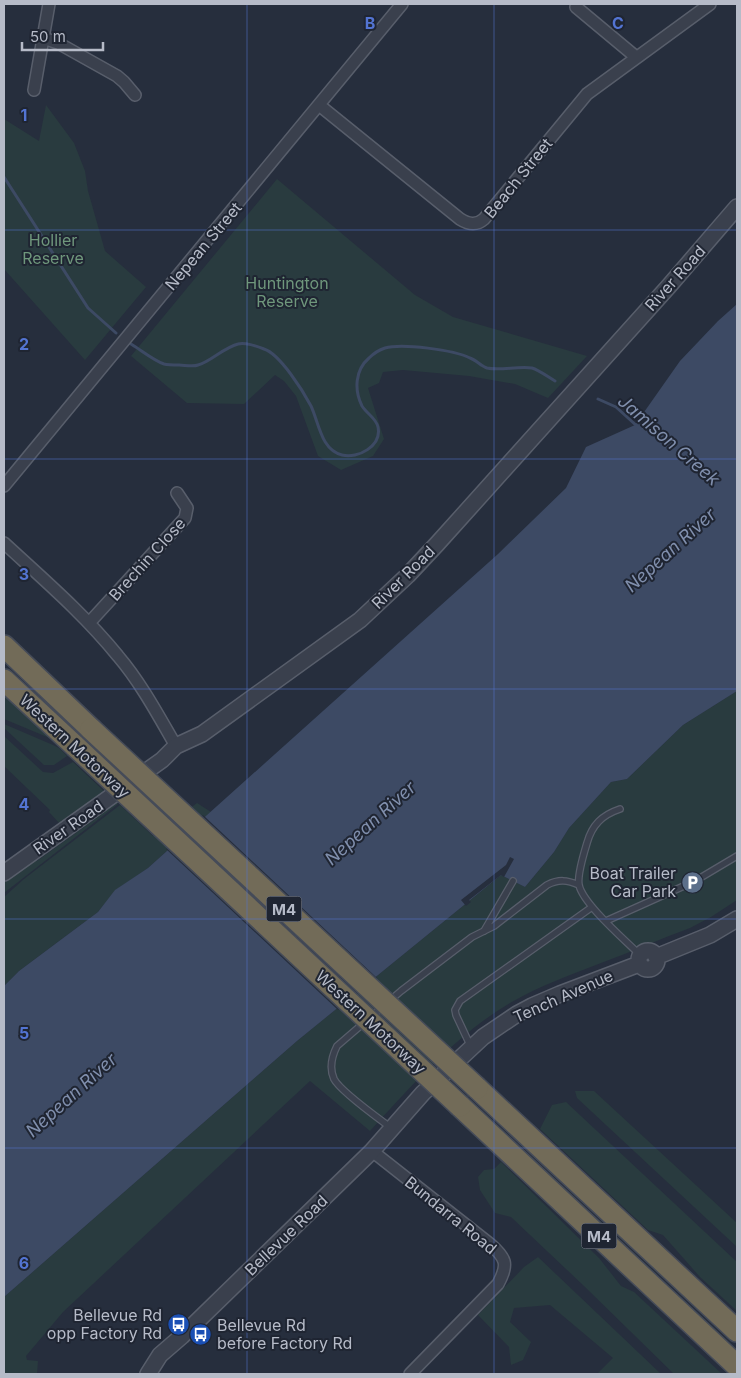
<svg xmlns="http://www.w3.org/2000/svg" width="741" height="1378" font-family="Inter,sans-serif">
<rect width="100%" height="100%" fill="#262e3d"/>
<path fill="#293b3f" d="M46 105 74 143 85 171 88 191 105 251 146 287 85 360 4 269V119L39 141Z
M277 179 415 295 453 317 587 356 548 398 515 384 469 376 403 370 383 372 379 383 368 388 384 439 373 456 341 470 318 456 296 396 284 381 275 375 244 404 187 403 131 356Z
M737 691V900L711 917 690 928C660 939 631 952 601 963 570 975 539 986 510 1003 456 1035 412 1085 370 1131L310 1081 63 1312 26 1356 27 1360 38 1361 37 1374H4V1297L297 1041 501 875 525 887 554 852 569 828 611 782 627 779 683 725Z
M4 694 52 739 4 719Z
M4 724 53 745 59 748 67 756 54 765H44L4 728Z
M4 736 43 772 53 773 73 762 105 792 60 824 49 812 50 810 4 766Z
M116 802 118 804 4 893V881L32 859 37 861 102 814 80 826Z
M197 803 211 812 148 868 116 890 98 912 19 971 4 986V897L24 879 120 805 153 836Z
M575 1091H594L737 1223V1247L577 1098Z
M566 1102 737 1262V1311L700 1277 663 1235 648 1230 540 1129 552 1105Z
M501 1162 599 1258 621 1286 634 1292 722 1374H674L584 1286 511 1217 495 1213 480 1190 478 1177 484 1170 494 1169Z
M538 1257 661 1374H597L613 1358 550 1305 514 1308 510 1322 531 1342 523 1360 511 1365 509 1347 478 1315 524 1267Z"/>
<path fill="#3d4a64" d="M737 304V691L683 725 627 779 611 782 569 828 554 852 525 887 501 875 297 1041 4 1297V986L19 971 98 912 115 890 148 868 498 554 566 488 586 447 635 425 680 361 718 321Z"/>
<path fill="#262e3d" d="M203 815 377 978 338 1010 166 849Z
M510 857 514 859 504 877 501 875 469 900 471 902 466 906 461 900 506 865Z"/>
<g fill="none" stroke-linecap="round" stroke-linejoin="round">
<path stroke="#3d4a64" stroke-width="3" d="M4 177 88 308 116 333
M131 344C141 350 153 360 164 364 168 365 174 365 179 365 184 365 193 367 198 365 210 362 223 348 238 344 244 342 257 346 264 349 280 354 303 391 311 406 319 423 321 450 342 455 358 459 382 446 378 427 376 418 367 414 362 406 354 390 355 370 369 358 373 354 379 350 385 348 402 343 454 350 470 358 476 360 481 366 487 368 499 371 518 366 532 368 539 370 548 377 555 381
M598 399 616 407 638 427"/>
<defs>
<path id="service" d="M620 809C602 815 592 825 587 843 584 853 577 875 579 885 583 904 625 940 640 955
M606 921 695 881 737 856
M484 931 513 881
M471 1047 456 1015 455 1010 460 1001 592 907
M390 1127C378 1118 340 1091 334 1079 329 1068 332 1056 337 1046L401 991 472 937 494 926 547 885C559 879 567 880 579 885"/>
<path id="minor" d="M576 7 636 57
M43 38 58 43 117 76 124 82 135 95
M34 90 49 4
M319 105 460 219C468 224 476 226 484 219L587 94 710 4
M4 486 402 4
M4 543C43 579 84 614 118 656 141 683 158 715 176 746
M89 623 185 518 187 508 177 493
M372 1151 490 1244C506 1258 509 1264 498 1284L410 1374"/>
<path id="tertiary" d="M4 873 162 760 176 746 202 734 360 620 408 575 437 544 669 286 737 207
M639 960a9 9 0 1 1 18 0a9 9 0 1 1-18 0Z
M656 957 710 935 737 919
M148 1374 160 1355 182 1336 372 1151 423 1093 483 1037 517 1014 532 1006 560 994 639 964"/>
<path id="motorway" d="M4 646 91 729
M4 680 75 746
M477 1088 737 1331
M460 1106 737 1366"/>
</defs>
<use href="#service" stroke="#585e6b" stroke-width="8"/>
<use href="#minor" stroke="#585e6b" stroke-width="14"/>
<use href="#tertiary" stroke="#585e6b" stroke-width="18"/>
<use href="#motorway" stroke="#454b58" stroke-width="24"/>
<use href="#service" stroke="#3a404d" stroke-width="5.5"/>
<use href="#minor" stroke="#3a404d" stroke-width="11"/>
<use href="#tertiary" stroke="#3a404d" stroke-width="15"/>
<use href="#motorway" stroke="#726b58" stroke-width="21"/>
<defs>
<path id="motorway-bridge" d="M91 729 477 1088
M75 746 460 1106"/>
</defs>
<use href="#motorway-bridge" stroke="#454b58" stroke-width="24" stroke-linecap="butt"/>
<use href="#motorway-bridge" stroke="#726b58" stroke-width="21"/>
</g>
<path fill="none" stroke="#5374d2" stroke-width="1" stroke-opacity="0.55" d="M247 4V1374M494 4V1374M4 230H737M4 459H737M4 689H737M4 919H737M4 1148H737"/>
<defs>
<symbol id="parking-disc" viewBox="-11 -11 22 22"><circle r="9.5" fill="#5c6f8a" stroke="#1f2532"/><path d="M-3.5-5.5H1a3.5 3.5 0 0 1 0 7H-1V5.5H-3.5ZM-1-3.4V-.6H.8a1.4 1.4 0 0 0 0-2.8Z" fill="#fff"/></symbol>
<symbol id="bus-disc" viewBox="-11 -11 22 22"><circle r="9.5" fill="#1a4fb4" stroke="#1f2532"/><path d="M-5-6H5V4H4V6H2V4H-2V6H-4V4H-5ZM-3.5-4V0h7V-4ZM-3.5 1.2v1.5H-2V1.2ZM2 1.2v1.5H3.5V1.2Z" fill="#fff"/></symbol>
</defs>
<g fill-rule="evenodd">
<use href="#parking-disc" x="680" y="870" width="25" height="25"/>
<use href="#bus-disc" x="166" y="1312" width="25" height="25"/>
<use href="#bus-disc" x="188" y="1322" width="25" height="25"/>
</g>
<g text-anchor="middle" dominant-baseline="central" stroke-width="4" stroke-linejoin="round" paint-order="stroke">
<g fill="#1f2532" stroke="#898e9b" stroke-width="1">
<rect x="266.5" y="896.5" width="35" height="25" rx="4"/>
<rect x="581.5" y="1223.5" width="35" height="25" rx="4"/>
</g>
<g font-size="15" font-weight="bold" fill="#b6bbc8">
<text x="284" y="909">M4</text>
<text x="599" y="1236">M4</text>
</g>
<g font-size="16" fill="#b6bbc8" stroke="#1f2532">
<text transform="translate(518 178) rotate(-51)">Beach Street</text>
<text transform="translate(203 246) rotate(-50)">Nepean Street</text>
<text transform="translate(675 278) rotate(-48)">River Road</text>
<text transform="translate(147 559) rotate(-48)">Brechin Close</text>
<text transform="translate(403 577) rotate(-45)">River Road</text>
<text transform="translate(75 746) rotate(43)">Western Motorway</text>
<text transform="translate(68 827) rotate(-35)">River Road</text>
<text transform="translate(563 996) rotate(-24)">Tench Avenue</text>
<text transform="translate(371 1022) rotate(43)">Western Motorway</text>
<text transform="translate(451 1215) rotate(39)">Bundarra Road</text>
<text transform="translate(286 1235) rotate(-44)">Bellevue Road</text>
</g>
<g font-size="16" fill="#6f977c" stroke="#1f2532">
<text x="53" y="240">Hollier<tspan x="53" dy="18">Reserve</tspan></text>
<text x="287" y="283">Huntington<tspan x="287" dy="18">Reserve</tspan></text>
</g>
<g font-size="16" fill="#b6bbc8" stroke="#1f2532" text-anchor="end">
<text x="676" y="873">Boat Trailer<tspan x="676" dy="18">Car Park</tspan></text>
<text x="162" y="1315">Bellevue Rd<tspan x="162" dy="18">opp Factory Rd</tspan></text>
<text x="217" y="1325" text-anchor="start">Bellevue Rd<tspan x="217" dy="18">before Factory Rd</tspan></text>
</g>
<g font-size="18" font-style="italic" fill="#808fad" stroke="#1f2532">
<text transform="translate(669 440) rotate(41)">Jamison Creek</text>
<text transform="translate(670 550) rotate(-42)">Nepean River</text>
<text transform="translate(370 823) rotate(-42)">Nepean River</text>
<text transform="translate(71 1095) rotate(-42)">Nepean River</text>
</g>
</g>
<g font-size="16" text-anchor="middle" font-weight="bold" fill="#5374d2" stroke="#1f2532" stroke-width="4" stroke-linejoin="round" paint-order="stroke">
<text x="370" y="29">B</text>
<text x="618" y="29">C</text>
<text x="24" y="121">1</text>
<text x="24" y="350">2</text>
<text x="24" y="580">3</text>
<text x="24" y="810">4</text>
<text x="24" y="1039">5</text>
<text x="24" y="1269">6</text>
</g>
<rect width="741" height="1378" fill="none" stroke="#b6bbc8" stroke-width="10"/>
<path d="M22 42v8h81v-8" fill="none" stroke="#b6bbc8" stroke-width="2.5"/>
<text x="30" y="42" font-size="15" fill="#b6bbc8" stroke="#1f2532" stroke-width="4" paint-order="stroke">50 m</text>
</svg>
